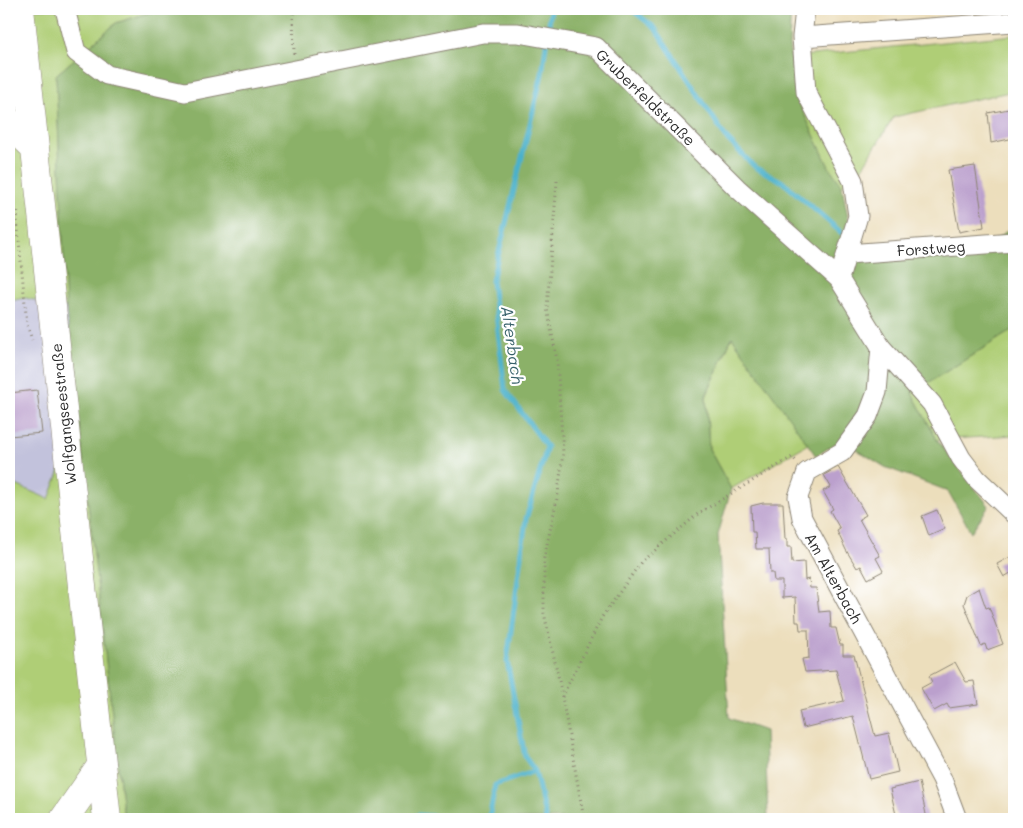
<svg xmlns="http://www.w3.org/2000/svg" width="1023" height="828" font-family="Mali,sans-serif">
<rect width="100%" height="100%" fill="#fff"/>
<filter id="ink" filterUnits="userSpaceOnUse"><feTurbulence type="fractalNoise" baseFrequency=".02" numOctaves="2"/><feDisplacementMap in="SourceGraphic" scale="10" xChannelSelector="R" yChannelSelector="G"/><feConvolveMatrix kernelMatrix="1 2 1 2 8 2 1 2 1" color-interpolation-filters="sRGB"/></filter>
<filter id="wash" filterUnits="userSpaceOnUse"><feTurbulence type="fractalNoise" baseFrequency=".0096" numOctaves="4" result="noise"/><feDisplacementMap in="SourceGraphic" scale="20" xChannelSelector="R" yChannelSelector="G"/><feGaussianBlur stdDeviation="1.12" result="paint"/><feColorMatrix in="noise" values="0 0 0 0 0 0 0 0 0 0 0 0 0 0 0 0 0 1.4 0 .05"/><feComposite in="paint" operator="in"/></filter>
<g filter="url(#wash)">
<rect width="100%" height="100%" fill="#ecdebc"/>
<path fill="#c2c2dc" d="M26 298 66 308 79 421 49 499 9 482V301Z"/>
<path fill="#afce76" stroke="#6d7c50" d="M9 9H161L116 23 56 75 66 308 26 298 9 301Z
M1014 35V91L894 117 862 168 842 186 829 167 796 97 792 57Z
M1014 329V435L937 440 912 393Z
M732 337 808 444 731 489 709 449 706 397Z
M79 421 124 819H9V482L49 499Z"/>
<path fill="#8bb167" stroke="#5b6e49" d="M161 9H791L789 45 796 97 829 167 842 186 856 261 982 251 1014 225V329L912 393 937 440 989 506 971 532 948 491 885 467 841 440 816 456 732 337 706 396 709 449 731 489 718 535 729 718 765 731 768 819H124L66 308 56 75 116 23Z"/>
<g fill="none" stroke-linecap="round" stroke-linejoin="round">
<path stroke="#4cb1cb" stroke-width="5" d="M631 9 655 28 727 139 755 167 783 182 843 234
M407 819 418 815 463 819
M489 819 495 785 535 771
M546 819 535 771 525 757 507 661 526 519 547 447 505 390 492 281 542 74 551 9"/>
</g>
<g id="blocks">
<path fill="#bba0cd" d="M1014 108V138L991 143 988 113Z
M975 166 984 227 959 232 948 170Z
M37 390 42 433 9 436V393Z
M838 467 866 515 859 519 880 556 876 558 883 571 868 579 861 566 857 568 846 550 837 531 840 529 830 511 833 509 823 491 831 487 824 475Z
M763 503H783L785 539H787V547H791L792 563 804 562 805 580 809 579 810 588H816L819 612 830 611 831 628H836L840 645H843V655H854L875 736 889 733 898 772 869 779 853 716 803 728 799 711 844 701 836 670 805 672 802 659 809 658 808 630H800L799 622H796L795 597 782 598V581H774L773 573H770L769 549H756L755 532H752L751 506Z
M937 510 945 529 929 536 922 516Z
M1014 555V571L1004 577 997 564Z
M979 588 986 608 989 607 1003 644 987 650 985 644 981 646 964 604 967 595Z
M955 662 966 682 974 681 978 704 949 708 947 704 934 711 921 688 932 682 929 676Z
M919 782 927 819H897L890 789Z"/>
</g>
</g>
<g filter="url(#ink)">
<use href="#blocks" fill-opacity="0" stroke="#8c8474" stroke-width="1"/>
<g fill="none" stroke-linecap="round" stroke-linejoin="round">
<defs>
<path id="minor" d="M65 9 76 52 107 75 185 92 483 33H518L596 47 737 188 839 279 881 347 932 404 961 458 977 479 1014 514
M805 9 802 37 806 92 853 181 858 216 839 279
M802 37 1014 22
M847 254 1014 242
M881 347 877 392 868 416 842 452 807 472 798 497 802 518 942 779 957 819"/>
<path id="secondary" d="M64 819 101 766"/>
<path id="primary" d="M20 9 107 819
M9 123 35 148"/>
</defs>
<use href="#minor" stroke="#8c8474" stroke-width="21"/>
<use href="#secondary" stroke="#8c8474" stroke-width="29"/>
<use href="#primary" stroke="#8c8474" stroke-width="29"/>
<path stroke="#8c8474" stroke-width="3" stroke-dasharray="1 4" stroke-linecap="butt" d="M294 54 293 14 295 9
M557 181 547 308 557 360 563 453 558 494 544 558V613L559 680 584 819
M18 211 17 219 27 325 32 340
M562 697 602 617 641 562 699 513 792 457 796 461"/>
<use href="#minor" stroke="#fff" stroke-width="19"/>
<use href="#secondary" stroke="#fff" stroke-width="28"/>
<use href="#primary" stroke="#fff" stroke-width="28"/>
</g>
</g>
<g text-anchor="middle" dominant-baseline="central" stroke-width="4.5" stroke-linejoin="round" paint-order="stroke">
<g font-size="15" fill="#2b2b2b" stroke="#fff">
<text transform="translate(646 97) rotate(44)">Gruberfeldstraße</text>
<text transform="translate(931 248) rotate(-4)">Forstweg</text>
<text transform="translate(63 414) rotate(-96)">Wolfgangseestraße</text>
<text transform="translate(834 578) rotate(61)">Am Alterbach</text>
</g>
<g font-size="16" font-style="italic" fill="#38616b" stroke="#fff">
<text transform="translate(513 345) rotate(82)">Alterbach</text>
</g>
</g>
<rect width="1023" height="828" fill="none" stroke="#fff" stroke-width="30"/>
</svg>
